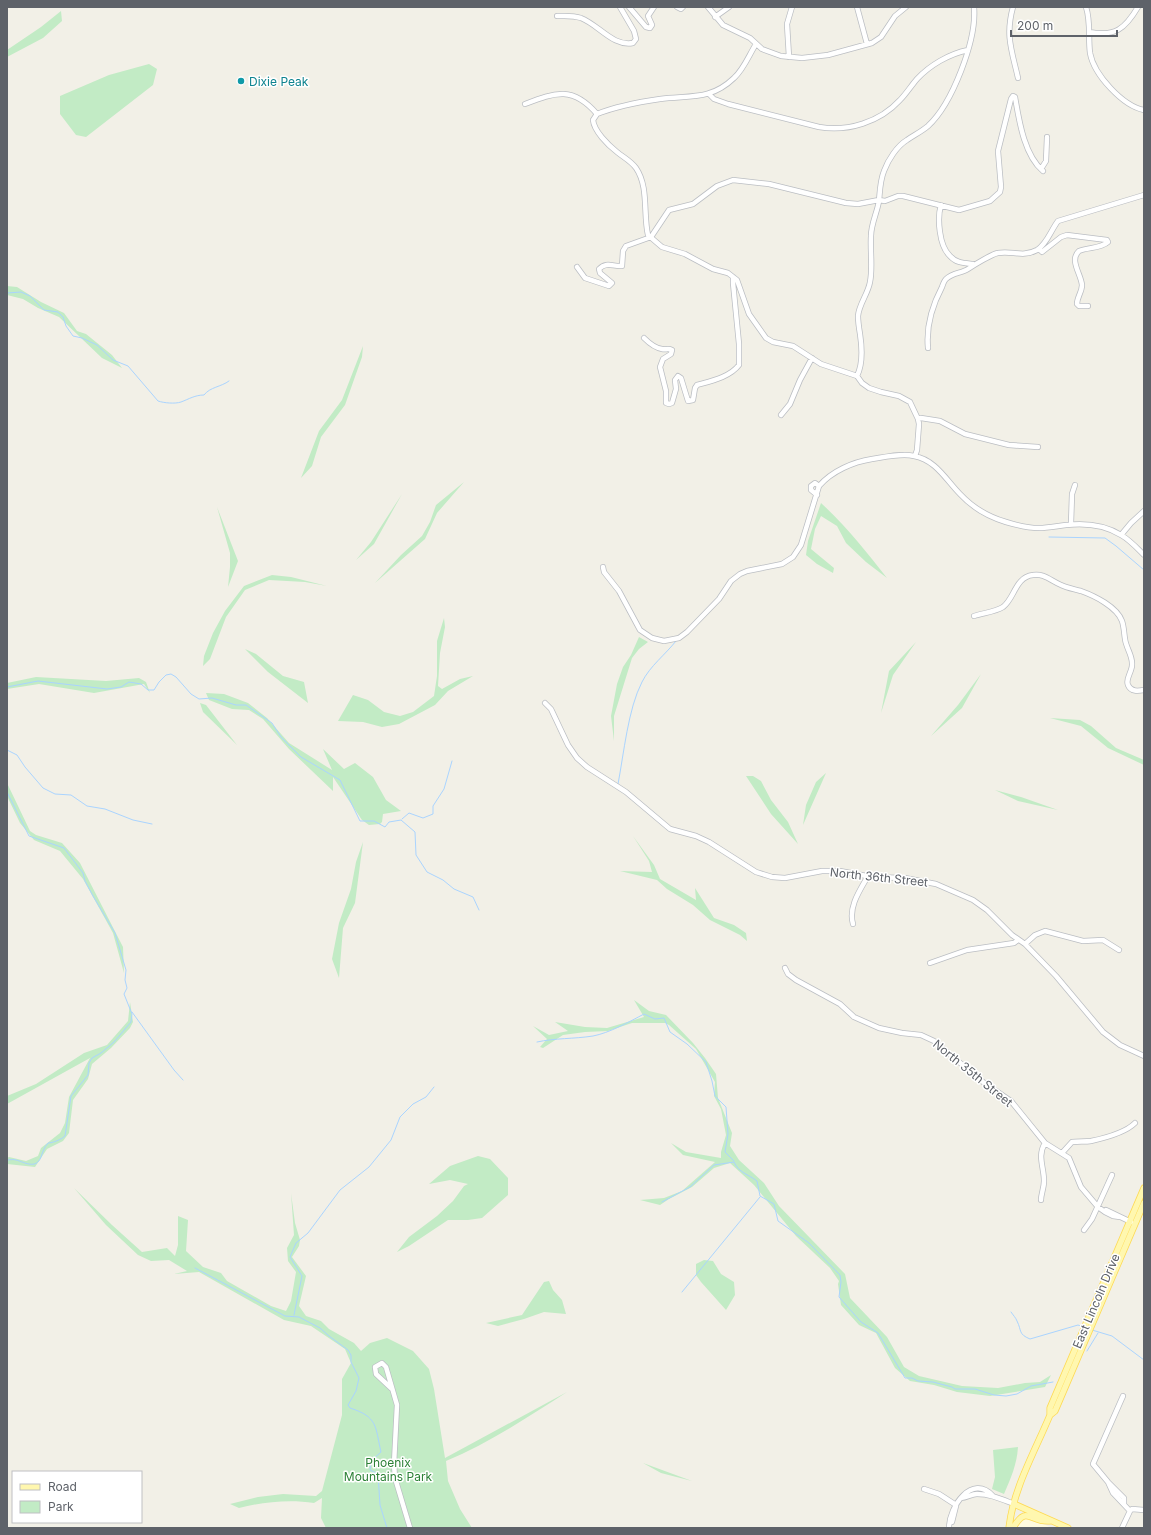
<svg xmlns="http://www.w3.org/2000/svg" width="1151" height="1535" font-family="Inter,sans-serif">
<rect width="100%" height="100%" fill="#f2f0e7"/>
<path fill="#fffadf" d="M1028 1517 1052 1528H1017L1018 1521Z"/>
<path fill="#c2ebc5" d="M61 11 62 21 43 38 7 57V50L41 27Z
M149 64 157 69 153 85 86 137 76 135 60 114V96L109 75Z
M7 286 17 287 41 302 64 313 77 331 86 334 112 355 122 368 102 358 59 317 38 308 23 299 7 295Z
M363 346 362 357 345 405 321 437 312 466 301 478 319 431 342 400Z
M464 482 437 513 425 539 375 583 401 555 422 536 430 522 436 505Z
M402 494 374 544 356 560 371 542Z
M821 503C845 525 866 551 887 578L866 562 846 543 837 526 821 516 815 529 811 549 834 568 833 573 817 564 806 555 808 541Z
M217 507 238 561 228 587 230 567V553Z
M272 575 291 577 327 586 305 582 269 580 245 590 226 617 210 659 203 666 204 656 213 633 225 611 244 586Z
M444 618 445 627 440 653 438 686 442 689 460 679 473 676 448 691 435 705 399 724 382 727 363 722 338 721 353 695 368 700 384 712 400 716 413 712 434 696 437 676V641Z
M639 637 648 642 639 649 632 658 614 716V741L611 716 617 684 623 667 631 655Z
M916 642 893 675 881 713 889 671Z
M245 649 256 654 283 676 304 682 308 703 268 672Z
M981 674 962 708 931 736 958 705Z
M36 677 106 681 139 678 146 682 150 693 144 684 94 693 39 684 7 689V683Z
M206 693 224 694 248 703 267 718 289 743 332 770 323 749 344 769 355 763 373 777 386 800 401 811 383 814 382 822 380 824 369 825 362 820 333 777V791L289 749 263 719 249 710 232 709 209 700Z
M200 703 206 705 237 745 203 712Z
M1050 718 1080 720 1091 726 1116 748 1144 760V765L1108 748 1081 726Z
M826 773 803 825 806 805 816 782Z
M746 776H753L761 781 771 800 788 822 798 844 771 814Z
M7 783 30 831 36 835 62 843 80 863 123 947 124 973 113 933 83 879 60 851 34 840 20 823 7 796Z
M995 790 1021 797 1058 810 1018 801Z
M633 836 654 865 660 879 696 900 695 888 714 918 734 925 746 933 747 941 740 935 710 920 693 905 667 889 657 880 620 871 652 872 649 861Z
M363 842 355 903 343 928 339 978 332 959 339 923 351 889 356 862Z
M634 1000 649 1011 666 1015 693 1043 705 1058 716 1074 718 1098 732 1133 730 1146 739 1160 764 1183 779 1206 845 1274 850 1298 887 1337 904 1367 919 1376 962 1386 998 1388 1025 1383 1040 1382 1051 1375 1045 1387 990 1396 957 1392 934 1385 910 1381 895 1368 876 1333 859 1325 841 1305 838 1284 839 1281 830 1268 796 1236 754 1185 730 1163 714 1168 692 1187 669 1199 660 1205 640 1200 664 1198 682 1191 715 1162 683 1155 671 1143 686 1152 721 1158V1152L726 1135 721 1109 714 1096 715 1082 696 1049 669 1025 665 1023H632L608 1031 585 1032 563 1035 543 1048 540 1047 547 1039 533 1026 549 1035 568 1031 555 1022 585 1027 607 1028 644 1017Z
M130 1002 133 1022 130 1028 111 1048 92 1064 88 1079 73 1100 69 1133 63 1141 47 1149 35 1167 7 1164V1158L9 1157 26 1161 38 1156 41 1148 60 1133 65 1123 69 1097 90 1058 7 1104V1096L36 1084 84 1053 107 1045 128 1021Z
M478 1156 490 1159 508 1178V1195L482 1218 468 1220H448L409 1246 397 1252 409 1237 437 1216 453 1201 464 1186 468 1184 450 1180 429 1184 450 1166Z
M74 1188 112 1225 142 1252 167 1248 175 1256 178 1245V1216L188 1220 186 1251 203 1267 221 1273 227 1281 271 1306 286 1311 291 1301 296 1272 288 1261 287 1248 294 1235 291 1193 295 1223 300 1240 299 1246 292 1257 306 1276 299 1306 306 1316 321 1321 329 1329 354 1343 361 1351 370 1343 387 1338 413 1351 429 1369 434 1389 445 1458 567 1392C528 1417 489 1443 446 1461L448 1481 460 1509 472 1528H326L321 1518 322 1498 314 1503C289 1499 263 1502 239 1508L230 1504 258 1497 283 1494 316 1496 322 1491 342 1415V1379L351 1363 345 1349 311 1326 284 1320 199 1272 174 1274 187 1271 169 1260 151 1261 138 1255 106 1225Z
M704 1260 713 1261 721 1274 734 1282 735 1295 726 1310 701 1282 696 1275V1264Z
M549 1281 553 1290 562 1300 566 1314 544 1312 524 1319 498 1326 486 1323 522 1315 544 1282Z
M1018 1447C1017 1464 1011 1478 1004 1494L992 1489 995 1477 993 1450Z
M643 1463 692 1481 661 1473Z"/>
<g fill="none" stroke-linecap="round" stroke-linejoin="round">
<path stroke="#aad4ff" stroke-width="1" d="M7 293 21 292 30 296 44 310 58 312 63 317 66 326 73 336 82 338 97 345 113 360 128 366 158 401C164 403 175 404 181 402 189 399 195 395 204 395 210 387 221 387 229 381
M1049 537 1105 538 1116 546 1144 570
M7 687 38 681 107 689 121 687 129 682 141 684 148 690H154L159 682 166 675 171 674 176 677 191 694 199 699 212 698 236 705H246L272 723 281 737 301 757 340 780 360 821H374L385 827 389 822 401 820 415 832 416 855 427 872 443 880 454 889 473 897 479 910
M7 750 17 755 25 767 43 788 55 794 71 795 87 806 105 809 133 820 152 824
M618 784C624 753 628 709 642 682 650 666 665 655 676 641
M7 792 29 836 64 848 83 873 85 881 93 896 115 933 126 970 125 980 127 988 124 994 132 1014 131 1022 114 1042 101 1053 92 1058 89 1063 88 1075 71 1096 65 1136C62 1139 53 1143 48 1143 44 1148 43 1151 41 1157 36 1170 24 1162 16 1160 13 1159 10 1160 7 1160
M402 819 409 813 423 818 433 814V806L444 789 452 761
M132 1012 174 1070 183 1080
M537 1042C555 1038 574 1039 593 1036 609 1033 629 1022 644 1014L655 1019 664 1018 670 1032 687 1044 706 1062 712 1081 715 1096 726 1107 728 1134 725 1152 734 1161
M662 1202 690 1187 714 1165 734 1162C739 1173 748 1174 757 1181L760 1196 774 1204 778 1221 809 1243 840 1275 841 1282 839 1297 861 1322 878 1333 905 1378H912L918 1381 933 1382 952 1387 955 1389H975L994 1395 1006 1396 1017 1394 1031 1386 1053 1382
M195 1268 285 1316 299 1317 320 1328 329 1336 348 1350 351 1355V1362L359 1378 356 1391 348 1405 350 1408C378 1417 375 1426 381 1452L371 1461 370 1470 378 1474 380 1505 387 1528
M682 1292 760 1197
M1011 1312C1013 1315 1016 1318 1017 1321 1022 1331 1018 1334 1030 1339L1078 1325 1083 1327
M294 1315 302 1276 290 1257 296 1243 308 1233 340 1190 369 1167 391 1140 400 1117 413 1104 426 1097 434 1087
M1092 1330 1112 1336 1144 1360
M1087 1351 1098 1333"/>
<defs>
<path id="minor" d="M629 7 646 27 650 28 652 25 648 16 654 7
M677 7 681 9 683 7
M708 7 723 25 750 38 762 49 781 56 802 58 828 55 872 43 881 37 895 16 906 7
M857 7 867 44
M1013 7C1005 36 1012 51 1018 78
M1086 7C1091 22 1088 38 1090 53 1094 75 1123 106 1144 110
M557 16C565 16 572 15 581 18 599 25 613 47 633 43L636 39 634 31 620 7
M715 17 729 7
M1089 32C1115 37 1125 29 1138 7
M789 57 787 24 792 7
M709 94 714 99 728 104 819 127C848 132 880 122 900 100 906 94 911 86 917 79 930 65 949 54 968 50
M525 104C556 92 573 86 597 114
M597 114 593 120C594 131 608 145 617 152 623 157 631 161 636 168 649 187 643 214 648 235L662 247 685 254 713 269 728 273 737 280 749 314 766 338 773 342 793 346 821 364 857 376 862 383 869 388 881 392 899 396 910 402 918 419 919 424 917 450 915 456
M597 114C617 106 639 102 660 99 689 95 710 101 734 78 744 69 749 55 756 44
M1041 169 1046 161 1047 137
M941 205C937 218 939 246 950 256 956 263 964 263 973 264
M1039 249 1042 252 1061 237 1067 235 1107 240 1108 242C1100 249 1088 247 1079 251 1069 260 1081 274 1082 285 1082 292 1077 297 1077 304L1079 306H1088
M577 267 585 278 609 286 612 283 600 273 599 269C607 261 613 267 622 266L623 251 626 246 651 237 669 210 693 204 717 186 733 180 769 184 846 203 858 204 879 200 885 201 898 196H903L959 210 990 201 1000 192 1001 187 998 151 1011 99 1013 96 1015 97C1019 120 1024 155 1043 171
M644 338C649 343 655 348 662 349 666 350 668 348 672 350L671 354 663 359 660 367 666 391V403L669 404 672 403 676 389 675 380 678 376 681 378 688 401 693 400 695 388 697 385C711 381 730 377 739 365V344L733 283V277
M928 348C926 327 932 306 942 287 943 284 944 281 946 279 952 273 962 273 968 269 974 265 992 254 998 253 1012 250 1022 258 1037 250 1047 244 1051 230 1058 221L1144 195
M857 376C863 364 862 347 860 334 859 328 858 322 858 316 859 304 868 294 870 282 873 267 870 252 871 236 871 224 877 213 879 201 880 190 880 181 884 171 888 160 897 146 907 140 914 135 921 132 928 126 952 104 977 40 974 7
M781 415 790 404 800 380 812 358
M918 419 921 418 940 421 965 434 1009 445 1038 447
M817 495 811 490V486L815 483 819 486
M1071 524 1072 494 1075 485
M1121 535 1131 523 1144 511
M603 567 604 572 619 591 640 630 652 638 664 641 679 638 687 632 719 599 731 581 740 574 747 571 782 564 793 557 801 545 819 486C832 471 853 462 872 459 885 457 901 453 914 456 936 460 946 480 960 494 972 507 989 517 1006 522 1016 525 1028 528 1039 528 1048 528 1057 526 1066 525 1084 523 1105 525 1121 535 1130 540 1137 548 1144 555
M974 616C983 613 995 612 1003 607 1015 598 1015 577 1033 575 1044 573 1051 581 1061 585 1067 588 1074 589 1081 591 1095 596 1117 607 1122 621 1124 627 1124 633 1125 639 1126 648 1133 656 1132 665 1132 672 1125 679 1128 685 1131 692 1138 691 1144 690
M545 703 551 709 568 745 577 758 587 767 626 792 670 829 696 836 709 842 756 872 772 877 785 878 822 871H840L872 877 905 878 936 884 973 900 987 910 1012 935 1025 944 1056 976 1103 1032 1120 1045 1144 1056
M853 924C848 907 860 890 868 876
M1025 944 1035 935 1045 931 1083 941 1103 940 1119 950
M930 963 967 950 1014 943 1018 940
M785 968 788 974 796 980 840 1004 854 1017 879 1028 902 1033 921 1035 934 1041 983 1082 1011 1101 1045 1143 1069 1158 1081 1187 1098 1207 1105 1212 1113 1216 1120 1217
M1062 1153 1072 1142C1078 1141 1085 1142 1091 1141 1105 1138 1125 1133 1135 1123
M1041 1200C1041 1194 1044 1188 1044 1181 1044 1167 1037 1156 1045 1143
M1106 1210 1131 1222
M1084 1230 1092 1219 1112 1175
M392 1389 376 1374 375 1367 382 1363 386 1367 397 1405 394 1464 395 1478 410 1528
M1123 1396 1093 1464 1108 1482 1124 1498V1504
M1108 1482 1113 1493 1130 1511
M924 1489 939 1494 956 1505
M961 1498C967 1498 971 1494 977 1494 990 1494 1001 1499 1014 1504
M952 1522 956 1506
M949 1528C949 1507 972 1473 993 1496
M1122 1528 1130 1511 1132 1509 1144 1510"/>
<path id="major" d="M1050 1415 1055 1411 1144 1203
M1014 1504 1068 1528
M1009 1528C1013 1489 1035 1451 1050 1415V1408L1144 1188
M1013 1528C1027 1504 1030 1523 1050 1521"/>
</defs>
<use href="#minor" stroke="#bbbec3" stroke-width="6"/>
<use href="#major" stroke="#feda54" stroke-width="7"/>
<use href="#minor" stroke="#fff" stroke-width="4.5"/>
<use href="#major" stroke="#fff7af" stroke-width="5.5"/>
</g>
<circle fill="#0f9aa8" stroke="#fff" stroke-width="1.5" cx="241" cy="81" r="4"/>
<g text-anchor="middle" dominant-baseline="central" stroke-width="3" stroke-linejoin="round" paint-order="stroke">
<g font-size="12" fill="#0d838f" stroke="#fff" text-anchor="start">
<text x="249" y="81">Dixie Peak</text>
</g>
<g font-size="12" fill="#5e6269" stroke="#fff">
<text transform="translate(879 877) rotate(6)">North 36th Street</text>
<text transform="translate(973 1073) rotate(39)">North 35th Street</text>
<text transform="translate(1096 1301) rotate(-67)">East Lincoln Drive</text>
</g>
<g font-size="12" fill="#2c8136" stroke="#fff">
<text x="388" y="1462">Phoenix<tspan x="388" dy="14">Mountains Park</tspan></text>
</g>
</g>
<rect width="1151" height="1535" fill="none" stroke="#5e6269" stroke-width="16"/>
<rect x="12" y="1471" width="130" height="52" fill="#ffffff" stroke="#bfc0c3"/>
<rect x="20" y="1484" width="20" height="6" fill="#fff7af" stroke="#bfc0c3"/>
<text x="48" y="1491" font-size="12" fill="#5e6269">Road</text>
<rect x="20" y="1501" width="20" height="12" fill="#c2ebc5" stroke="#bfc0c3"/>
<text x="48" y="1511" font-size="12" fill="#5e6269">Park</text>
<path d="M1011 30v6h106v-6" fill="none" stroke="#5e6269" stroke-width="2"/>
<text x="1017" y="30" font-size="12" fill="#5e6269" stroke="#ffffff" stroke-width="3" paint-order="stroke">200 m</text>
</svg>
